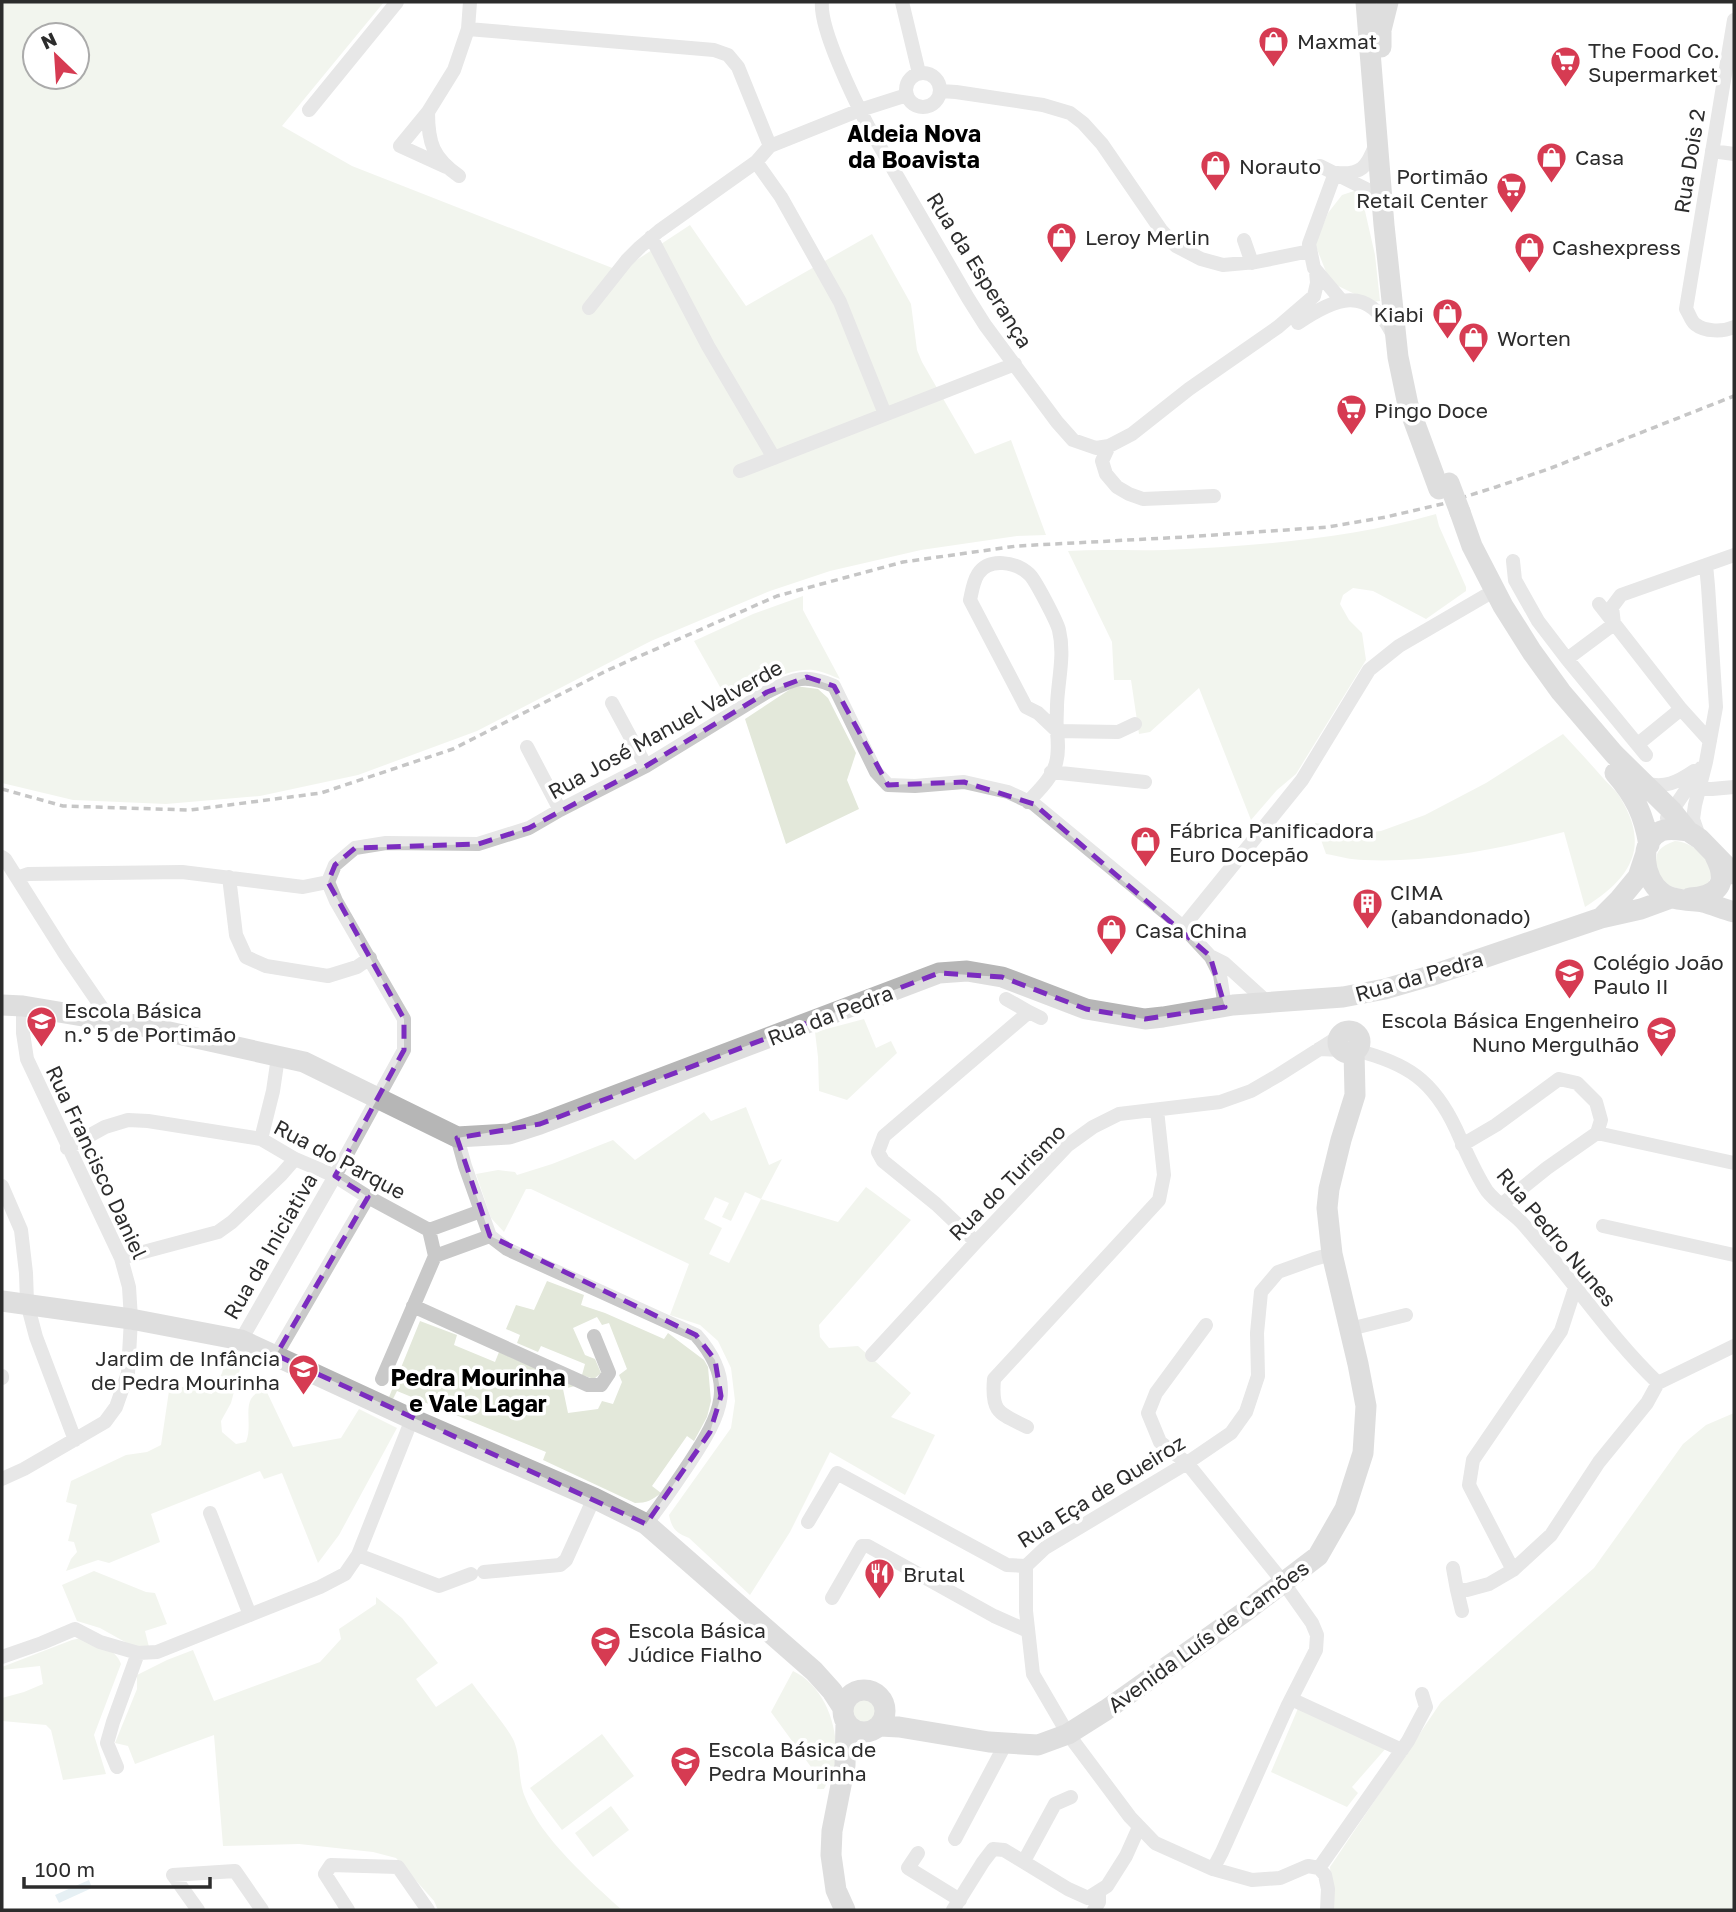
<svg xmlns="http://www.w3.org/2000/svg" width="1736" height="1912" font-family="'Golos Text',sans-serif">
<rect width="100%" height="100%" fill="#fff"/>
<path fill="#e3e8da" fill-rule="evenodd" d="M2 2H384L282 126 352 166 620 271 690 225 746 306 872 234 911 304 917 350 922 362 975 454 1011 440 1046 535 1017 536 921 550 830 571 770 591 651 641 477 731 358 775 260 796 166 804 73 800 2 783ZM35 35H77V77H35Z
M1360 189 1375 255 1380 301 1371 302 1330 282 1315 244 1328 213 1342 195Z
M1436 514 1439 526 1466 587V591L1426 619 1373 591 1353 588 1343 595 1340 604 1349 620 1362 633 1366 660 1296 774 1277 790 1251 820 1199 688 1150 732 1139 734 1131 680H1114L1112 642 1068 551C1100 549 1132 551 1165 550 1256 546 1348 539 1436 514Z
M803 596V610L840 679C832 676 822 671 813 670 786 668 752 689 728 701L694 641 753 614Z
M795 686 818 689 828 698 856 753 847 780 859 809 786 844 745 719Z
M1563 734C1576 748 1590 763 1603 778 1609 785 1617 791 1621 799 1651 849 1629 879 1585 907L1564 832C1499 849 1431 863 1364 860 1351 860 1338 856 1326 854L1315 823 1328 825 1332 836 1381 831 1425 815 1486 783Z
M1675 841C1689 842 1707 853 1711 869 1713 875 1709 881 1707 886 1688 893 1676 890 1659 880 1655 860 1651 849 1675 841Z
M864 1019 876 1048 891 1041 897 1053 847 1100 819 1091 818 1057 815 1032Z
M746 1107 769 1165 782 1159 761 1199 838 1222 866 1187 911 1220 819 1325 820 1337 829 1348 858 1346 911 1393 891 1417 935 1435 905 1495 830 1452 790 1532 750 1595 689 1538C676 1533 672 1529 669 1515L731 1428 735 1401 731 1368 718 1341 700 1325 670 1315 689 1264 531 1189H526L504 1232 491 1218 476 1174 498 1170 515 1172 517 1175 552 1164 613 1140 635 1160 704 1112 711 1121ZM745 1192 761 1199 729 1263 709 1254 722 1228 704 1219 715 1197 729 1203 722 1217 731 1221Z
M547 1281 584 1295 581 1305 605 1313 664 1339 668 1333 704 1360 708 1367 711 1401 707 1417 694 1441 687 1436 652 1486 661 1493C652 1500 647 1503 635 1503L543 1460 546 1452 397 1391 393 1399 389 1397 420 1321 457 1335 454 1345 495 1362 499 1352 575 1386 563 1389 568 1413 598 1409 602 1401 613 1404 622 1382 619 1375 627 1369 609 1323 602 1325 597 1317 573 1328 585 1355 595 1359 601 1373 594 1379 582 1375 585 1364 541 1346 538 1352 517 1343 520 1335 506 1329 516 1305 534 1310Z
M230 1343 244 1354 231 1403 221 1421 222 1432 236 1444 246 1442C252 1427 245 1410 251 1399 254 1394 260 1390 264 1386L293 1447 341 1438 359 1409 397 1428 339 1535 318 1563 282 1473 264 1479 260 1471 151 1514 160 1542 109 1563 98 1560 66 1571 71 1559 77 1552 74 1542 68 1541 77 1505 66 1502 71 1481 126 1455 147 1452 161 1445 170 1384 212 1394 222 1373Z
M1734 1413V1910H1333L1330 1867 1441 1702 1594 1568 1683 1444 1706 1425Z
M94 1571 146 1592 155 1593 167 1624 145 1631 149 1647H134L100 1628 77 1621 62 1585Z
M376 1597 402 1618 438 1663 416 1679 436 1707 472 1683C481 1696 512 1732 515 1744 521 1761 518 1781 525 1797 541 1838 590 1881 622 1910H438L434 1901 396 1858 373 1852 299 1844 223 1846 214 1735 135 1764 128 1746 115 1743 137 1689V1675L167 1660 193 1650 214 1701 320 1662 341 1639 339 1629 376 1604Z
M81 1638C95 1644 116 1648 121 1664L94 1735 106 1774 63 1780 51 1730 46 1725 2 1721V1698L24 1692 43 1684 40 1666 2 1670V1667L72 1640Z
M793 1671C825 1686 840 1729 835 1763 833 1772 828 1781 824 1789H817L819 1778 771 1712Z
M852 1711a14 14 0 1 1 28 0a14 14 0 1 1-28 0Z
M1299 1706 1387 1747 1352 1787 1358 1793 1347 1807 1271 1772Z
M602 1734 634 1776 562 1830 530 1788Z
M611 1806 629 1830 593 1857 575 1833Z"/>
<path fill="#c7dde7" d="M89 1880 92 1888 59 1903 55 1895Z"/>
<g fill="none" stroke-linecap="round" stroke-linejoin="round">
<path stroke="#c9c9c9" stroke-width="14" d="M470 2 468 29 714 50 728 55 738 67 770 146
M822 2C819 28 855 101 868 126L968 298 985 325 1057 422 1073 440 1096 448 1109 446 1132 434 1189 389 1278 327 1314 296 1317 283 1316 271
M902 2 919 73
M1734 20 1686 309C1689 313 1691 321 1695 324 1705 332 1723 332 1734 327
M906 90a17 17 0 1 1 34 0a17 17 0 1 1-34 0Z
M940 91 956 92 1043 105 1070 113 1083 123 1102 144 1161 230 1176 246 1201 259 1223 265 1256 262 1310 251
M309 110 397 2
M428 112 454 70 468 29
M770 146 860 110 907 95
M1712 151 1734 154
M756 162 781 197 840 302 885 414
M1320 166 1370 191 1379 207
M446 167 400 146 428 112C428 143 433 158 459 176
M1335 173 1309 244 1314 268 1341 300
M1337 173C1361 175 1367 167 1375 146
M651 237 708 346 774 458
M1244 240 1252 263
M589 308 627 260 640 247 659 231 756 162 770 146
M1298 323C1335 298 1367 284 1392 333
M1109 446 1102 461 1106 474 1117 487 1129 494 1143 499 1214 496
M740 471 1015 364
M1513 561 1515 580 1538 621 1567 659 1614 624 1612 607 1621 595 1734 555
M1599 604 1681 709 1710 741
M1567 659 1646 755
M612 703 646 766
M1638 744 1681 709
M527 747 560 810
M1051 772 1145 782
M1645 783C1664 789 1678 782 1694 771
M1690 787 1712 789 1734 787
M1028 802C1039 790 1052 778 1056 763 1059 752 1058 742 1057 731 1056 723 1057 713 1057 705 1058 680 1065 655 1059 630 1057 622 1035 579 1029 574 1016 562 989 557 978 574 973 582 972 591 970 600L1026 707 1038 713 1057 731 1118 732 1135 724
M1667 818 1701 768
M1700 839 1693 819 1695 805 1706 762 1716 707 1708 586 1706 565
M2 857 5 859 65 954 111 1021
M229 877 236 935 246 957 266 966 328 976 357 967 370 958
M17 878 28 874 182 872 303 887 328 882
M1183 927 1302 780 1369 670 1399 646 1485 596
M1211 957 1220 975 1225 1007
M1029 1012 1041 1018
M1319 1049 1342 1050
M1355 1050C1407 1063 1433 1080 1456 1129 1466 1151 1474 1171 1487 1191 1497 1204 1512 1212 1523 1224 1531 1233 1539 1243 1547 1252 1584 1296 1616 1343 1658 1383
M1597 1133 1734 1163
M457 1137 465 1166 481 1211
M261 1139 273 1091 278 1057
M1462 1145 1496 1125 1559 1079 1577 1083 1596 1102 1601 1120 1597 1133 1547 1168 1501 1205
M67 1148 105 1127 128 1120 148 1121 261 1139 295 1159 335 1176 368 1197 429 1230
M2 1186 21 1230 26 1273 27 1303 36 1337 75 1440
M481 1211 490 1236 435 1256 429 1230Z
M1603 1226 1734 1255
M490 1236 507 1249 696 1335C738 1382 721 1415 690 1462 676 1483 662 1504 646 1524
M976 1242 936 1204 883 1161 878 1152 884 1136 1029 1012 1006 999
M121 1258 218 1232 232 1222 281 1175 295 1159
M413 1306 588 1385H601L609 1373 594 1336
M1206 1325 1156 1393 1148 1413 1160 1442 1187 1463 1283 1582 1312 1623 1317 1635 1316 1650 1287 1707 1222 1852 1213 1869
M1350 1329 1406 1315
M241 1340 335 1176 404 1050V1019L336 901 328 882 335 865 355 848 386 843 478 844 529 828 560 810 646 766 767 692C794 679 804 673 834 686L876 772 888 785 915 786 964 782 1008 792 1034 804 1183 927 1210 956 1224 963 1267 1002
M276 1355 368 1197
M872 1355 976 1242 1068 1145 1093 1127 1119 1114 1220 1102 1251 1091 1277 1076 1340 1036
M2 1376V1378
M382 1379 435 1256
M1027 1427C999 1413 991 1413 994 1379L1159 1200 1164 1175 1157 1110
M2 1479 24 1469 105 1422 116 1407 128 1373 131 1319 129 1287 121 1258 27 1059 23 1033V1006
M210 1513 250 1615
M808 1522 837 1473 1007 1565 1026 1566 1045 1548 1187 1463 1231 1433 1246 1412 1258 1376 1257 1333 1261 1292 1278 1272 1314 1259 1332 1254
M358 1555 439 1586 471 1574
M1026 1566V1611L1033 1674 1068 1734 1130 1817 1155 1843 1213 1869 1252 1880 1280 1878 1308 1866 1319 1868 1325 1875 1328 1889 1327 1910
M1453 1568 1457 1590H1467L1489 1584 1513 1570 1551 1535 1599 1462 1647 1403 1658 1383 1734 1346
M1513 1570 1469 1485 1473 1460 1561 1331 1575 1288
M484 1572 560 1565 566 1560 594 1498
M1457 1590 1462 1611
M832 1598 862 1546H868L994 1616 1028 1631
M2 1657 42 1643 75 1629 100 1642 138 1653 157 1652 320 1587 345 1574 358 1555 412 1419
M1291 1699 1402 1750
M117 1767 107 1743 113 1722 138 1653
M955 1839 1006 1743
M918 1853 908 1868 960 1900
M1024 1861 1055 1804 1071 1797
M1319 1868 1408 1741 1426 1707 1422 1694
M198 1910 173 1875 235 1871 262 1910
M348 1910 325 1874 331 1865 398 1867 428 1910
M953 1910 983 1862 993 1849 1004 1850 1068 1889 1088 1898 1107 1886 1126 1856 1139 1827
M1094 1910 1099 1902V1891"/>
<path stroke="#b6b6b6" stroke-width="21" d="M1366 2 1384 225 1398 357 1408 405 1439 489
M1381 47V30L1388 2
M1460 512 1472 546 1503 606 1532 652 1561 692 1614 754 1672 811 1688 831 1700 839 1734 874
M1615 773C1635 796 1644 815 1649 845
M1688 831C1680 830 1669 828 1661 831 1637 842 1644 879 1661 892 1671 901 1690 900 1703 902 1713 905 1724 909 1734 912
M1690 898C1719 896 1729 883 1715 856
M1602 917 1619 900 1638 877 1645 856
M2 1005 23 1006 142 1026 304 1062 457 1137 509 1134 540 1124 939 973 967 971 1002 977 1086 1009 1145 1019 1163 1017 1233 1005 1343 997 1385 989 1430 976 1601 918 1641 909 1671 898
M1338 1042a11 11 0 1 1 22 0a11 11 0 1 1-22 0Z
M2 1301 131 1319 241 1340 412 1419 594 1498 646 1524 814 1671 832 1691 843 1708
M843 1711a21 21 0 1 1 42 0a21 21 0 1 1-42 0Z
M880 1726 899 1727 989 1742 1038 1745 1068 1734 1106 1710 1246 1611 1318 1556 1345 1509 1363 1453 1366 1406 1358 1364 1332 1254 1327 1208 1329 1189 1341 1140 1355 1095 1354 1051
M845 1910 836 1890 831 1855 832 1831 845 1765 846 1723"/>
<path stroke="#818181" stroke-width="3.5" stroke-dasharray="7 5" stroke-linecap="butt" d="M2 789 63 806 190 810 321 793 453 749 608 670 777 596 903 562 1017 546 1185 537 1328 527 1386 517 1442 504 1496 487 1551 468 1734 396"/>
<path stroke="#b6b6b6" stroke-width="21" d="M1449 483 1460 512"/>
</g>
<path d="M0 0H1736V1912H0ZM807 677 834 686 888 785 964 782 1034 804 1210 956 1225 1007 1145 1019 1086 1009 1002 977 939 973 540 1124 457 1138 490 1236 696 1335 715 1360 721 1396 710 1432 646 1524 276 1355 368 1197 335 1176 404 1050V1019L328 882 335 865 355 848 478 844 529 828 646 766 767 692Z" fill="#fff" fill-opacity=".55" fill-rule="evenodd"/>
<path fill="none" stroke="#7b2cbf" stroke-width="5" stroke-dasharray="14 9" stroke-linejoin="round" d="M807 677 834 686 888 785 964 782 1034 804 1210 956 1225 1007 1145 1019 1086 1009 1002 977 939 973 540 1124 457 1138 490 1236 696 1335 715 1360 721 1396 710 1432 646 1524 276 1355 368 1197 335 1176 404 1050V1019L328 882 335 865 355 848 478 844 529 828 646 766 767 692Z"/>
<defs>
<symbol id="shop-pin" viewBox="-11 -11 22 30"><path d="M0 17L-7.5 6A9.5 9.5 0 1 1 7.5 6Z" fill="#d63b52" stroke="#fff"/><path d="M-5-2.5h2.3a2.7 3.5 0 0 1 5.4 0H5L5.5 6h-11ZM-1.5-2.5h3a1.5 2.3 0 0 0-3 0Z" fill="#fff"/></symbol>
<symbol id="supermarket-pin" viewBox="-11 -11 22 30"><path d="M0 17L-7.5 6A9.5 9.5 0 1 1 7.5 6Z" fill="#d63b52" stroke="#fff"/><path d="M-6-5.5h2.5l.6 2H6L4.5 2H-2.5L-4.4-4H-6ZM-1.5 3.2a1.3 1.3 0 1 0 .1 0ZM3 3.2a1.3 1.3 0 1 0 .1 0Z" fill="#fff"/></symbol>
<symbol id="building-pin" viewBox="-11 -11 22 30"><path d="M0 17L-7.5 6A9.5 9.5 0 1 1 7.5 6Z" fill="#d63b52" stroke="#fff"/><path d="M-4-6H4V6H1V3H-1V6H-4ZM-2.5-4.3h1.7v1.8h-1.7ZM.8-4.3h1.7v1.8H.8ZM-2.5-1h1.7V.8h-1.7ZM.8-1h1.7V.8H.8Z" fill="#fff"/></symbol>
<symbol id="school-pin" viewBox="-11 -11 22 30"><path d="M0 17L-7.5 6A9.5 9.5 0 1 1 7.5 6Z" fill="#d63b52" stroke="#fff"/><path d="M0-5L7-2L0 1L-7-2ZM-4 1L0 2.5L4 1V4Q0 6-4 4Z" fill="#fff"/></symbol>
<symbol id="restaurant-pin" viewBox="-11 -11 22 30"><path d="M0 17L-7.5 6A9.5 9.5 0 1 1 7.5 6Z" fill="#d63b52" stroke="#fff"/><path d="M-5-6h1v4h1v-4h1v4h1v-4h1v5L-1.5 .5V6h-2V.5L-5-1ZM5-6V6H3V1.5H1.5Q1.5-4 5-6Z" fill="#fff"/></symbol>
</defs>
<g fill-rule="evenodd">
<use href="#shop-pin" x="1256" y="24" width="35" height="47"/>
<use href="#supermarket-pin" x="1548" y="44" width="35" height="47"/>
<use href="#shop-pin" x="1534" y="140" width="35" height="47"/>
<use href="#shop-pin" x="1198" y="148" width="35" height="47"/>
<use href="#supermarket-pin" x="1494" y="170" width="35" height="47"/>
<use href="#shop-pin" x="1044" y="220" width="35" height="47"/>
<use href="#shop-pin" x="1512" y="230" width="35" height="47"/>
<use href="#shop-pin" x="1430" y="296" width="35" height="47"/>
<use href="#shop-pin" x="1456" y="320" width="35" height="47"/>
<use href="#supermarket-pin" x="1334" y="392" width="35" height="47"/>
<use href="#shop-pin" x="1128" y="824" width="35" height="47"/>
<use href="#building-pin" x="1350" y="886" width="35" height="47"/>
<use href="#shop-pin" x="1094" y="912" width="35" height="47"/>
<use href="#school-pin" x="1552" y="956" width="35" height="47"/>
<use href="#school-pin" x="24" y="1004" width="35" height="47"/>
<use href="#school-pin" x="1644" y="1014" width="35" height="47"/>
<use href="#school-pin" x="286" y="1352" width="35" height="47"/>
<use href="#restaurant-pin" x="862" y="1556" width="35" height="47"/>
<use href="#school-pin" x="588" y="1624" width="35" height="47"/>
<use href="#school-pin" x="668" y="1744" width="35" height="47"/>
</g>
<g text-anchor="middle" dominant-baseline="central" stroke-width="7" stroke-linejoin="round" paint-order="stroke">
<g font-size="21" fill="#2c2c2c" stroke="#fff" text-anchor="start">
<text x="1297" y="41">Maxmat</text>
<text x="1588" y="50">The Food Co.<tspan x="1588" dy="24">Supermarket</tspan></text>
<text x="1575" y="157">Casa</text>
<text x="1239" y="166">Norauto</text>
<text x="1488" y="176" text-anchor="end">Portimão<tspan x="1488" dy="24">Retail Center</tspan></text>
<text x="1085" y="237">Leroy Merlin</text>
<text x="1552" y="247">Cashexpress</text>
<text x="1424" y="314" text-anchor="end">Kiabi</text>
<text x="1497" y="338">Worten</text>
<text x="1374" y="410">Pingo Doce</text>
<text x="1169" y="830">Fábrica Panificadora<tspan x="1169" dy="24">Euro Docepão</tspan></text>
<text x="1390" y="892">CIMA<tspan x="1390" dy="24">(abandonado)</tspan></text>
<text x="1135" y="930">Casa China</text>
<text x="1593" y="962">Colégio João<tspan x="1593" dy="24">Paulo II</tspan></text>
<text x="64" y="1010">Escola Básica<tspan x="64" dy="24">n.º 5 de Portimão</tspan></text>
<text x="1639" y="1020" text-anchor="end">Escola Básica Engenheiro<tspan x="1639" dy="24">Nuno Mergulhão</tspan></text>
<text x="280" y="1358" text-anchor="end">Jardim de Infância<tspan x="280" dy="24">de Pedra Mourinha</tspan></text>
<text x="903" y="1574">Brutal</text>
<text x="628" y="1630">Escola Básica<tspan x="628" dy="24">Júdice Fialho</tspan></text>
<text x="708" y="1749">Escola Básica de<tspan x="708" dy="24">Pedra Mourinha</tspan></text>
</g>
<g font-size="21" fill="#2c2c2c" stroke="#fff">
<text transform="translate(1689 161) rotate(-81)">Rua Dois 2</text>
<text transform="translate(980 270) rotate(58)">Rua da Esperança</text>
<text transform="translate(665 729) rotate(-29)">Rua José Manuel Valverde</text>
<text transform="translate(1419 976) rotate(-16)">Rua da Pedra</text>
<text transform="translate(830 1015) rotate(-21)">Rua da Pedra</text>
<text transform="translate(340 1159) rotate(28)">Rua do Parque</text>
<text transform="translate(97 1162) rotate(65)">Rua Francisco Daniel</text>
<text transform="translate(1007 1182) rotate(-45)">Rua do Turismo</text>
<text transform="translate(1557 1237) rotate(50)">Rua Pedro Nunes</text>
<text transform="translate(270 1246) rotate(-60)">Rua da Iniciativa</text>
<text transform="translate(1101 1491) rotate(-32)">Rua Eça de Queiroz</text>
<text transform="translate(1208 1636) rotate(-36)">Avenida Luís de Camões</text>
</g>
<g font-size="23" font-weight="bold" fill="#000" stroke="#fff">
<text x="914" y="133">Aldeia Nova<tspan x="914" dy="26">da Boavista</tspan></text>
<text x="478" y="1377">Pedra Mourinha<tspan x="478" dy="26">e Vale Lagar</tspan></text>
</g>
</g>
<rect width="1736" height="1912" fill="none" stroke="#2c2c2c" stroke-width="7"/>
<g transform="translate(56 56) rotate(335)"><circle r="33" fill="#ffffff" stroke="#ababab" stroke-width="2"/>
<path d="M0-5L12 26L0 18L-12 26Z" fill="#d63b52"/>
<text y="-10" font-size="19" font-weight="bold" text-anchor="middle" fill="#2c2c2c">N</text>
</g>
<path d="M24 1877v10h186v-10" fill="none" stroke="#2c2c2c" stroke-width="3.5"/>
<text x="35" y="1877" font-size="21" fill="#2c2c2c" stroke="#ffffff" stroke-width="5" paint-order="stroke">100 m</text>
</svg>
